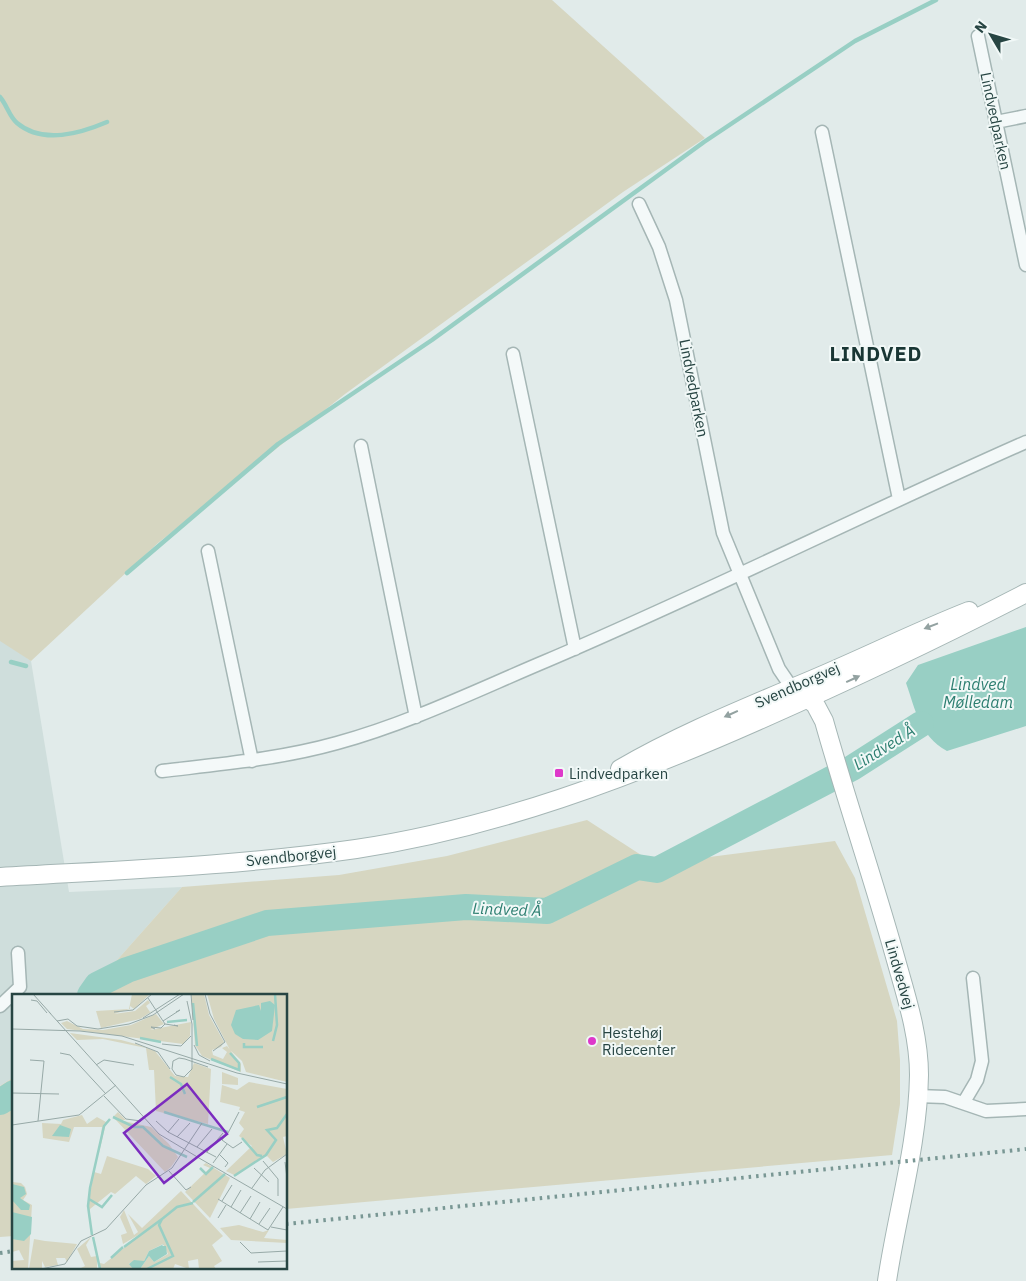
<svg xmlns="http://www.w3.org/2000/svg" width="1026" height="1281" font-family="'IBM Plex Sans',sans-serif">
<rect width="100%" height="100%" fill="#e1ebea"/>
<path fill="#cfdedc" d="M0 639 31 661 69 892 182 887 86 995H14V1077L0 1086Z"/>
<path fill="#d6d6c1" d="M0 0H552L705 138 623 192 345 394 158 543 31 661 0 641Z
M587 820 655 864 835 841 855 878 897 1021 900 1060V1104L892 1155 286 1209V995H86L182 887 339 875 447 856Z
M14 1077V1236L0 1237V1086Z"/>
<path fill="#98cfc4" d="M1026 627V726L947 751C919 735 916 711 906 683L918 665Z"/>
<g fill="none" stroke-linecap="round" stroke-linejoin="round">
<path stroke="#98cfc4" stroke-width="4.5" d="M0 97C7 105 9 116 17 123 43 145 81 133 107 122
M127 573 278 444 432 340 704 142 855 41 936 0
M11 662 26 666"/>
<path stroke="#98cfc4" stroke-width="26" d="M90 995 97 985 127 970 267 923 466 907 547 911 637 867 657 870 852 768 921 724
M0 1102 14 1093"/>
<defs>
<path id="street" d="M978 36 1026 265
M996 122 1026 116
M822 132 899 499
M639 204 659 247 676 300 723 533 779 669 792 688
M513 354 575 649
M361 446 416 717
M208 551 252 761
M162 771C221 764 280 759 337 743 410 723 477 690 546 661 708 592 865 513 1026 442
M0 1006 20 987 18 953
M917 1096 945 1097 986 1111 1026 1109
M964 1102 977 1080 982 1061 973 978"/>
<path id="secondary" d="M792 688 815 704 824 721C846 799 872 875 894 953 905 993 919 1033 919 1075 918 1144 897 1213 887 1281
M620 769C675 737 733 713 792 688 852 664 908 635 969 611
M0 877C119 870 238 866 356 849 496 828 628 778 757 721 848 681 937 639 1026 593"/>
</defs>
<use href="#street" stroke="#a5b6b5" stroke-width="15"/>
<use href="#secondary" stroke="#a5b6b5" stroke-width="20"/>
<use href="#street" stroke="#f4f9f9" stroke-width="12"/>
<use href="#secondary" stroke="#fff" stroke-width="18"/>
<path stroke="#799794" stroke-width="4" stroke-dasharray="2.5 5" stroke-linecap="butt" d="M286 1224 1026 1149
M0 1253 14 1251"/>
</g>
<defs><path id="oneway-solid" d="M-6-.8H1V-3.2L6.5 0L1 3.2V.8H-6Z" transform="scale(1.25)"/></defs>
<g fill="#93a2a1">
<use href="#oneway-solid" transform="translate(931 626) rotate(159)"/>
<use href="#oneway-solid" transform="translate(853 679) rotate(-25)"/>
<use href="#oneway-solid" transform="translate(731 714) rotate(156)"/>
</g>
<g fill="#de38ca" stroke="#f1f8f7" stroke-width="2">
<rect x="554" y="768" width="10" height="10" rx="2.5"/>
<circle cx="592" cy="1041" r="5"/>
</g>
<g text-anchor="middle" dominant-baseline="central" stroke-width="4" stroke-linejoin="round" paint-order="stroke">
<g font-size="15" fill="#274543" stroke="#f1f8f7">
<text transform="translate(996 121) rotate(78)">Lindvedparken</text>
<text transform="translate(694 388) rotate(79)">Lindvedparken</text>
<text transform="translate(797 685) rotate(-24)">Svendborgvej</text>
<text transform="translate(291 856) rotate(-6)">Svendborgvej</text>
<text transform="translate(900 974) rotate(74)">Lindvedvej</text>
</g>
<g font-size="15" fill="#274543" stroke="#f1f8f7" text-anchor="start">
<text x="569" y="773">Lindvedparken</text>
<text x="602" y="1032">Hestehøj<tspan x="602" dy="17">Ridecenter</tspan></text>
</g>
<g font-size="16" font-style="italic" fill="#2c7e70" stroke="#f1f8f7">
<text x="978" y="684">Lindved<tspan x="978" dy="18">Mølledam</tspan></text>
<text transform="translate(884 747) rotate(-32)">Lindved Å</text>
<text transform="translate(507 909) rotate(2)">Lindved Å</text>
</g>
<g font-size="20" font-weight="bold" letter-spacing="1" fill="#193634" stroke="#f1f8f7">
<text x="876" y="353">LINDVED</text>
</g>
</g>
<g transform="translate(12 994)">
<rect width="275" height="275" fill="#e1ebea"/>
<path d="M120 0H138L122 15 118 12V15L102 20 123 17 136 6 138 9 134 12 138 18 142 16 128 25 89 34 84 17 117 15ZM179 0H192L197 21 212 48 209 53 200 56 201 61 211 65 215 58 210 54 215 52 229 70V78L190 62 183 51ZM195 0H275V88L234 78 230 67 218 56 202 25ZM144 20 152 30 138 36 179 28 178 42 171 50 55 35 49 29 55 27 71 35 91 36 119 31ZM58 39 109 46 124 50 143 57 163 82 176 83 182 69 199 75 196 130 144 117 142 76H137L134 54 91 45 65 46ZM210 78 226 84V91L210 90ZM237 88 275 95V142L271 143 275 160 261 168 255 162 250 163 224 182 214 177 240 152 227 142 232 135 227 129 233 118 227 116 228 113 208 108 210 91 225 96ZM106 118 114 126H107L139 133 157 150 166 163 159 173 153 178 101 123ZM70 121 75 130 85 123 94 128 99 125 94 129 87 159 90 133H62L57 148 31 144 30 129 49 130 51 126ZM95 162 136 175 144 182 134 190 124 182 103 200 99 198 78 215 77 225 76 211 82 178 89 180ZM194 169 218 184 198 224 173 198 198 174 191 171ZM0 188 9 189 13 193 15 200 11 206 20 211 16 275H0V267L12 266 7 256 0 258ZM169 197 211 242 200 251 210 267 202 272 204 275H187L186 265 176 267 177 275 163 270 161 275H128L137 262 142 268 156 260 151 250 137 257 132 267 117 269 121 275H88V269L92 270 133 237 111 250 109 241 115 239 108 223 112 216 122 241 126 238 116 220 130 234ZM227 231 251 238 257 236 252 244 275 246V249L219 246 208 234ZM79 243 74 251 79 263 85 262V275H67L73 272 65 255ZM22 245 33 247 65 250 55 268 53 264H44L46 271 33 273 30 267V274L17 275Z" fill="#d6d6c1"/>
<path d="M258 7 263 11 260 37 246 46 231 45 223 40 219 31 224 16 247 11 249 17V9ZM48 131 59 135 57 143 40 142ZM0 190 12 193 14 200 8 204 18 211 17 216H9L0 206ZM0 218 20 223 19 240 12 247 0 245ZM152 250 150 252H154L155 260 142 268 137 262 128 275H121L117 270 122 266 132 267 137 257Z" fill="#98cfc4"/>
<path fill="none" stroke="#98cfc4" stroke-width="2.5" d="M181 9 185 52M155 28 175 26M128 44 149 48M261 47 265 31 263 0M232 49V53H251M199 65 227 76V69L218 59M158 83 169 90 173 100M245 113 275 103M152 118 216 138M101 123 122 133H131L151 152 175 163M230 144 245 161 250 162M188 174 194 180 201 173M222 182 254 161 264 146 255 136 265 134 275 120M77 205 90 213 100 201M181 208 213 180M80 241 76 212 78 194 92 132 98 125M81 243 88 275M112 253 150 225M99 264 111 253M135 275 161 262 147 231 150 225 165 213 181 209"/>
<path fill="none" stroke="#97a9a7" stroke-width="1" d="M21 0 39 20M179 0 181 26M193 0 198 20 213 48 201 57M136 4 153 30 166 32 162 31M19 6 25 7 35 19M175 7 180 30V75L172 83 164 81 160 75 161 67 167 64 173 65 196 73M37 18 147 140 187 164M102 18 121 16 140 0M131 24 168 0M45 27 56 25 65 32M151 27 168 16 164 18M65 32 86 35 117 30 141 21 172 0M0 35 68 37 110 42 225 79 275 90M143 35 139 33 149 34 153 30M123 49 146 58 158 75M150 50 169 52 179 42M182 51 187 61 198 67M48 59 58 61 94 100M18 66 32 67 26 127M84 71 92 66 122 71M0 99 47 100M92 102 114 125 129 127M144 127 156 138 204 163M0 131 67 121 104 91M156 138 167 125M165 143 178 129M208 143 210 146 216 139 227 118M210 146 221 154 230 148M185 153 200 135M195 158 211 139M207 160 216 169 213 173M187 164 275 215M251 167 266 185V202M273 168 275 184M201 169 215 150M242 174 257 188M157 177 174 196 179 193M240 194 253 176 275 160M206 205 256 236 271 213M210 207 220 191M219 213 229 196M228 219 239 202M206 224 214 211M238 225 248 208M247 230 258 214M259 233 275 236M228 248 239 259 275 257M246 268 275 267M29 275 53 270 69 247 94 235 134 191 160 174 190 129"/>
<path fill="#7b2cbf" fill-opacity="0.15" stroke="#7b2cbf" stroke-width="2.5" d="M175 90 215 140 152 189 112 139Z"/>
<rect width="275" height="275" fill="none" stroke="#274543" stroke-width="2.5"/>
</g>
<g transform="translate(991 35) rotate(308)" stroke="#f1f8f7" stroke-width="4" paint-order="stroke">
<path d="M0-4L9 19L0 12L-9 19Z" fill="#274543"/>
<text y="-8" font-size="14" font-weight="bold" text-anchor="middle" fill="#274543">N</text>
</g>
</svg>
